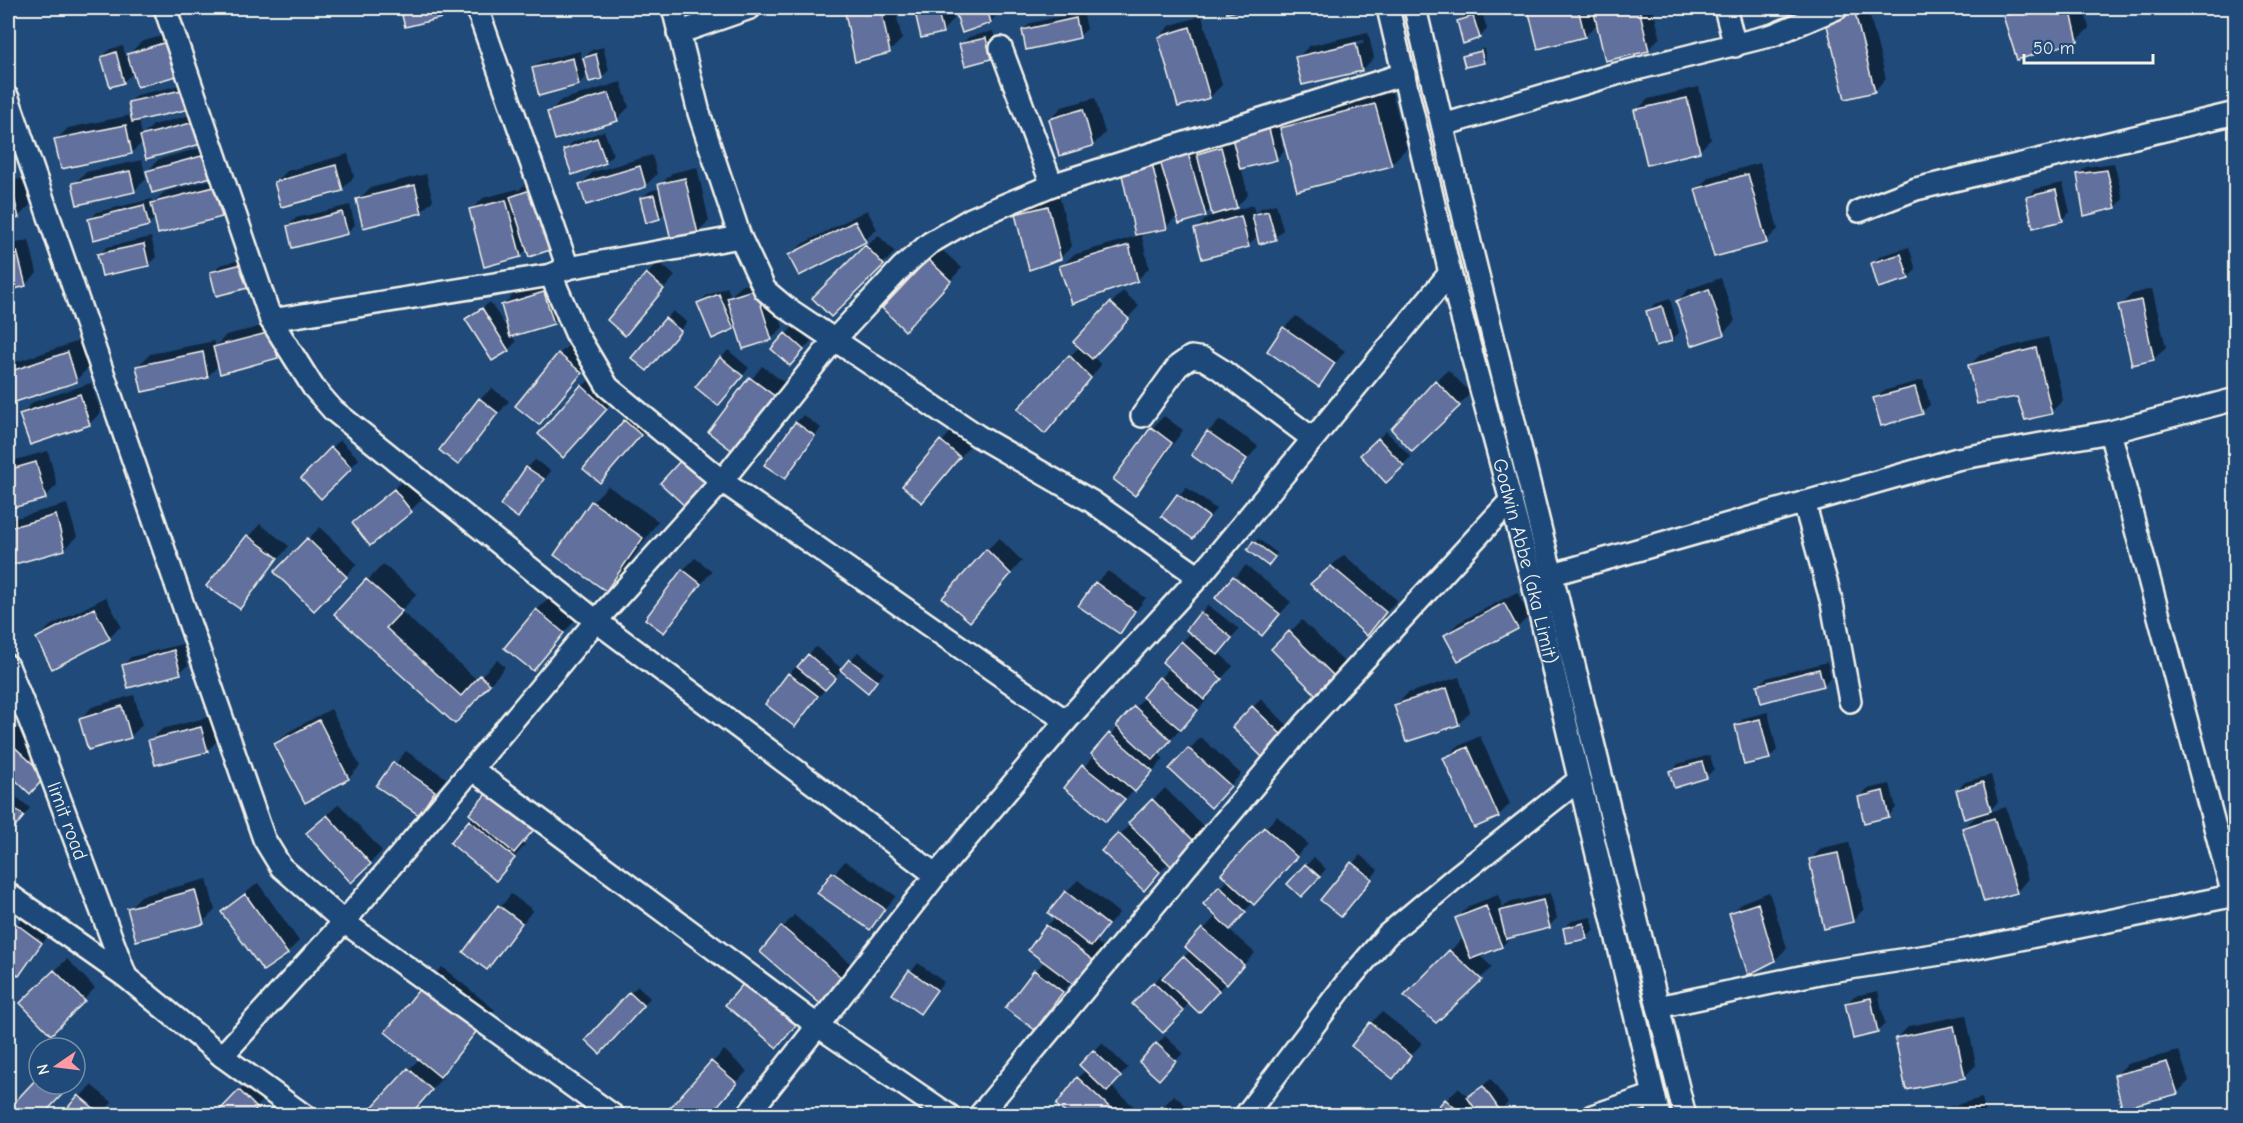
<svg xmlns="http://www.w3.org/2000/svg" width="2243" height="1123" font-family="'Comic Neue',sans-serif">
<rect width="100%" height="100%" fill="#1f4a7a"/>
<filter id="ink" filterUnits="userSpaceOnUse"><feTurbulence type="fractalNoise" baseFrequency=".0167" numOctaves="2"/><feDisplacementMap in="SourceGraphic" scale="12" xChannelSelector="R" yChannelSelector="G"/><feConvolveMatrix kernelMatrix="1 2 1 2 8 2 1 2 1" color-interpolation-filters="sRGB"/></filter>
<g filter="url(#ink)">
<path fill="#0007" fill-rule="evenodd" d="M401 8H474L406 26Z
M845 8H895L902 39 890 51 856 60Z
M915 8H952L954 19 942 31 922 36Z
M956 8H1001L1002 10 990 22 963 31Z
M1537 8H1653L1660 37 1649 49 1598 23 1585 36 1531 14Z
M1836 8H1868L1886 79 1874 91Z
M2014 8H2084L2089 28 2077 40 2005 17Z
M1481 9 1487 29 1480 37 1458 22 1466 14Z
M1083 11 1087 29 1079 36 1023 30 1031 23Z
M1202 16 1222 85 1210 97 1159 37 1171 25Z
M182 30 123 82 102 57 110 49 123 46 126 57 141 42Z
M993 31 998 50 990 58 961 45 969 37Z
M1368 32 1374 58 1362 70 1297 58 1309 46ZM1363 40 1364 43 1309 56V53Z
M603 47 609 70 601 78 588 74 579 84 533 69 541 61 580 51 582 60 592 50Z
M1484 48 1486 58 1483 62 1464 56Z
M194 82 139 119 142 136 153 125 207 111 212 131 143 142 131 153 56 140 68 128 132 115 129 103 137 95Z
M621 82 629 107 617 119 549 112 561 100Z
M1699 87 1711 139 1699 151 1636 111 1648 99Z
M1391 89 1407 148 1391 164 1282 129 1298 113Z
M1095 98 1105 133 1093 145 1060 154 1050 119 1062 107Z
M1277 122 1284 151 1276 159 1241 167 1248 195 1232 211 1253 205 1255 214 1261 208 1276 204 1283 230 1275 238 1258 235 1248 246 1196 229 1208 217 1214 216 1212 208 1205 215H1178L1166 227 1141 233 1149 268 1137 280 1061 267 1073 255 1137 236 1123 171 1198 139 1202 150 1210 142Z
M604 131 613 154 605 162 565 150 573 142Z
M220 143 214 175 148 171 159 159Z
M348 154 354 177 342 189 275 183 287 171Z
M652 155 657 174 645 186 581 184 593 172Z
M142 160 146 179 134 191 74 184 86 172Z
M1760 163 1778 229 1766 241 1697 189 1709 177Z
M2114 163 2123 199 2116 207 2078 175 2086 167Z
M697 167 709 221 697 233 666 211 659 218 642 198 650 191 661 188 660 185 672 173Z
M426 174 433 200 421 212 358 200 370 188Z
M226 176 233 204 221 216 156 217 148 224 90 220 97 212 152 199 153 203 164 192Z
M24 178 30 205 18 217 8 220V182Z
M545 178 528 248 520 256 471 210 483 198 517 189 518 191 523 186Z
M2063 183 2070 212 2062 220 2028 197 2036 189Z
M1059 195 1072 246 1060 258 1017 215 1029 203Z
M350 205 355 225 347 232 288 226 296 218Z
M867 210 877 229 865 240 790 256 802 244Z
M878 235 895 252 831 315 814 298Z
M151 237 156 257 148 265 99 255 107 247Z
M29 240 37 273 25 285 8 290V245Z
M1909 247 1916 270 1908 277 1873 264 1880 256Z
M941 249 962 268 916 317 929 260Z
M253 257 258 278 212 273 220 265Z
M659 262 675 276 625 334 647 274Z
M768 278 783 327 771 339 737 324 712 337 698 304 706 296 727 287 731 296 741 286Z
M1721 278 1735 321 1723 333 1677 301 1689 289Z
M556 281 565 311 553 322 511 335 516 342 508 350 467 319 490 302 510 333 503 305 515 293Z
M2152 289 2166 347 2154 359 2120 306 2132 294Z
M1123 291 1139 306 1093 356 1101 365 1057 420 1019 409 1080 346 1075 342Z
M1670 299 1679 332 1672 340 1647 312 1655 304Z
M673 311 687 322 654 362 633 358Z
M1296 316 1345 351 1318 385 1284 328Z
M283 321 289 345 277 357 219 365 207 377 138 366 150 354 214 341 216 346 226 335Z
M794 326 811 341 798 356 786 334Z
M2048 337 2063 400 2051 412 2017 395 1969 366 1981 354Z
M79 341 88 368 76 380 8 388V370L16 362Z
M571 343 592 360 539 423 559 354Z
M728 350 749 368 726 396 721 358Z
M762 366 786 384 734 450 710 432Z
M1448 370 1471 393 1413 450 1436 381Z
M594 375 617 396 575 444 582 387Z
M1923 380 1930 405 1922 412 1875 399 1883 391Z
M91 383 101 412 89 424 21 414 33 402Z
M492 388 509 401 457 463 480 399Z
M637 409 652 422 600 481 625 421Z
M8 411 15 431 8 439Z
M803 415 821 428 785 477 796 423Z
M1164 416 1183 430 1146 482 1134 494 1152 428Z
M1220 420 1258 446 1231 481 1208 432Z
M953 429 971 444 934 489 904 486Z
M1386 431 1411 457 1386 481 1362 455Z
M340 440 359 459 321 497 303 478Z
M48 451 57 485 45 497 8 507V462Z
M535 460 551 471 517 516 527 468Z
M406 478 422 499 411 510 354 523Z
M608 486 658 521 622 573 606 589 592 502Z
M1186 487 1216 509 1193 537 1163 516Z
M67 504 77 537 65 549 10 564 8 524 12 519Z
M260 524 289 546 240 607 209 585Z
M320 527 357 564 326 597 308 539Z
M999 538 1022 561 970 620 987 550Z
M1258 539 1277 553 1271 561 1255 542Z
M1344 555 1397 600 1367 634 1324 572Z
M695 558 712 571 664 631 683 570Z
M383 564 417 594 401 611 477 680 497 660 505 667 471 706 337 614Z
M1246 565 1291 602 1262 634 1218 598Z
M1108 571 1146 598 1119 632 1096 583Z
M1517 592 1529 616 1517 628 1459 659 1446 635 1458 623Z
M106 597 121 626 109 638H38L50 626Z
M549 598 575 620 533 669 537 610Z
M1208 605 1239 629 1219 653 1233 666 1206 695 1209 697 1193 716 1158 753 1164 759 1106 820 1066 788 1170 667 1182 642 1192 632 1201 613Z
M1302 620 1345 663 1316 692 1273 649Z
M182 644 188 665 180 672 124 665 131 657Z
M816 647 842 669 858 652 884 673 868 691 842 669 795 725 767 704 789 674Z
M1827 662 1831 677 1823 685 1758 686 1766 678Z
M1459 677 1470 712 1458 724 1396 705 1408 693Z
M134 695 142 725 130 737 80 719 92 707Z
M1261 699 1289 727 1262 755 1234 727Z
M331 709 360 766 349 778 306 800 276 744 288 732Z
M1768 712 1777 750 1769 758 1737 726 1744 718Z
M213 716 219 739 207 751 150 741 162 729Z
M12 723 57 763 30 792 8 771V728Z
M1480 736 1510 804 1498 816 1445 759 1457 747Z
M1201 737 1241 774 1223 794 1171 769Z
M406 751 446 778 418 813 378 785Z
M1710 755 1714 769 1706 777 1671 772 1678 764Z
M1991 775 1998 802 1987 813 2006 807 2028 880 2016 892 1964 828 1980 812 1957 790 1965 782Z
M504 777 546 815 522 842 525 845 495 879 452 843Z
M1890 784 1896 808 1889 815 1860 797 1867 789Z
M1165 788 1208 831 1169 862 1155 877 1104 851Z
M8 790 30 808 8 835Z
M339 804 382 851 370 863 320 821Z
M1277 816 1308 844 1228 929 1255 953 1199 1010 1190 1002 1171 1023 1154 983 1161 975 1164 978 1191 950 1187 947 1217 915 1205 904 1228 879 1223 874Z
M1849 842 1864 909 1852 921 1810 860 1822 848Z
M1360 855 1378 870 1348 907 1322 900Z
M1314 857 1326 869 1309 888 1289 884Z
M845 861 896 896 870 928 820 892Z
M207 879 215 910 203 922 129 908 141 896Z
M1078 880 1119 913 1095 941 1109 952 1072 981 1034 1029 1035 971 1045 961 1047 926 1056 917 1066 892Z
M258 883 299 941 287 953 223 912Z
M1769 892 1787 948 1775 960 1731 914 1743 902Z
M1550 893 1557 918 1549 926 1512 936 1502 946 1479 955 1492 967 1480 979 1406 996 1462 939 1467 944 1457 918 1469 906 1498 895 1503 908 1508 903Z
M511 894 533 910 487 968 465 952Z
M28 912 53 930 18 974 8 966V936Z
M794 915 858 970 837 994 762 952Z
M1591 917 1594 930 1587 938 1564 928 1572 921Z
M67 959 95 988 51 1033 22 1003Z
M918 963 944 982 920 1012 894 993Z
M442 967 495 1010 440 1074 443 1077 408 1116H366L420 1058 426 983Z
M757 972 807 1012 777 1046 727 1005Z
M638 986 650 998 607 1044 630 993Z
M1878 991 1885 1024 1877 1032 1847 1004 1854 996Z
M1382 1012 1422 1043 1393 1077 1371 1023Z
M1966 1015 1976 1065 1964 1077 1897 1038 1909 1026Z
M1165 1036 1183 1053 1166 1071 1141 1062Z
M1102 1043 1128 1068 1111 1086 1140 1112 1136 1116H1071L1078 1078 1086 1070 1081 1065Z
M724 1050 747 1071 708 1116 670 1110Z
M2179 1051 2189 1081 2177 1093 2115 1076 2127 1064Z
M75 1058 86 1068 75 1080Z
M251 1079 268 1095 248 1116H216Z
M1491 1079 1508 1103 1493 1116H1432L1458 1088 1469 1097Z
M91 1085 112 1102 102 1116H63Z
M1174 1095 1198 1116H1155Z
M1982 1098 1986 1116H1925L1929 1112Z
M1353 1107 1363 1116H1344Z
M635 1109 643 1116H629Z"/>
<path fill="#62709d" stroke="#f4f1e8" stroke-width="1.5" d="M400 8H473L474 10 405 27Z
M844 8H881L890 53 855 62Z
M914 8H937L943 33 921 38Z
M954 8H987L991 23 962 33Z
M1226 8H1252L1227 13Z
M1268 8H1297L1269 13Z
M1551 8H1578L1585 37 1538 49 1529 13Z
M1593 8H1639L1649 51 1605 61Z
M2032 8H2070L2078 41 2017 60 2003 16Z
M1854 9 1875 92 1845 99 1825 17Z
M1473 16 1480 38 1463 44 1457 21Z
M1076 18 1080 38 1026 50 1022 30Z
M1190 27 1210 98 1178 107 1158 37Z
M986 38 991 59 965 66 959 44Z
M170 41 180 75 137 87 127 54Z
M1356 43 1362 71 1302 85 1295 57Z
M1481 51 1484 63 1465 67 1462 56Z
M116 52 124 83 110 87 101 57Z
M596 54 602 79 589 82 583 58Z
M573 58 579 85 539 96 532 68Z
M186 89 190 109 132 122 128 102Z
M609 93 618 121 555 140 547 112Z
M1687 98 1700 152 1647 165 1634 110Z
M1375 104 1392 166 1297 191 1280 128Z
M1083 109 1093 146 1059 156 1049 119Z
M195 122 201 144 146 159 140 136Z
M126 125 132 154 61 169 54 139Z
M1269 129 1277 160 1240 169 1232 138Z
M597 138 606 163 572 175 563 150Z
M1221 147 1237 208 1212 215 1197 154Z
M1187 150 1206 216 1179 224 1159 158Z
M209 154 215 176 152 193 146 171Z
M1152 163 1167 229 1135 235 1121 170Z
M336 165 343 191 281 207 274 182Z
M640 166 646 187 586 205 579 184Z
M2107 170 2116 208 2084 216 2077 174Z
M130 171 135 192 77 205 72 183Z
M1748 174 1767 243 1714 257 1695 189Z
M685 178 698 234 671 240 658 184Z
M415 185 422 213 363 228 356 199Z
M214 187 222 217 158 234 151 203Z
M12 189 19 218 8 221V190Z
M533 189 553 249 529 257 510 197Z
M2056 190 2063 221 2033 228 2026 197Z
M654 195 660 219 646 223 640 198Z
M506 200 521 257 484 267 469 209Z
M144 205 149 226 93 240 88 219Z
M1048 206 1061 259 1029 270 1015 214Z
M1268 211 1276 240 1259 244 1252 215Z
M342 212 348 234 292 248 287 226Z
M1241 216 1249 247 1202 259 1194 229Z
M855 221 866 242 799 276 788 255Z
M144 244 149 266 102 276 97 254Z
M865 245 884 265 831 317 812 298Z
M1129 245 1138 281 1072 304 1059 266Z
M17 251 26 286 8 291V254Z
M1901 254 1909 279 1878 288 1871 263Z
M928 259 951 281 905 331 882 308Z
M246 263 252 287 216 296 210 272Z
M646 273 664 289 625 336 607 320Z
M756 289 772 340 743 349 727 298Z
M1709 289 1724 335 1691 346 1676 301Z
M544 292 554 324 510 337 501 305Z
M719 294 734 329 712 339 697 303Z
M2141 300 2154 360 2132 365 2118 305Z
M1110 302 1129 319 1092 359 1073 342Z
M1662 306 1672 341 1656 346 1646 311Z
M482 308 509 351 492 361 465 319Z
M665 318 681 331 647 371 631 358Z
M1283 327 1335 363 1319 387 1267 351Z
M271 332 278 358 220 374 213 347Z
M785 333 804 350 790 366 771 349Z
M2036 348 2052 414 2025 420 2017 397 1977 404 1968 365Z
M68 352 77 382 12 403 8 389V372Z
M203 352 208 378 142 392 136 366Z
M558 353 582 373 539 425 515 406Z
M1069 355 1091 378 1045 434 1017 409Z
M720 357 743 376 718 406 695 387Z
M749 377 776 397 734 452 708 432Z
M1435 380 1460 406 1412 452 1391 429Z
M581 385 607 409 563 458 538 434Z
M1915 387 1923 414 1881 426 1873 398Z
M80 394 90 425 30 445 19 414Z
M479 398 498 413 458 465 439 450Z
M624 420 641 435 600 483 583 469Z
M795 422 815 436 785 479 764 465Z
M1151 427 1172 443 1135 496 1113 479Z
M1207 431 1247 459 1231 483 1191 455Z
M1378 438 1404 466 1386 483 1360 455Z
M940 440 960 457 922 503 902 486Z
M331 447 352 468 321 499 301 478Z
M681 460 709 486 688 509 660 483Z
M36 462 46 499 8 509V470Z
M526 467 544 479 518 518 500 505Z
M394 489 412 512 370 546 352 523Z
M1177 494 1209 517 1193 539 1161 516Z
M591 501 643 538 606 591 554 555Z
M56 515 65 550 8 566V528Z
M247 535 278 558 240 609 206 586Z
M307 538 347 577 314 611 274 572Z
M1253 541 1275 557 1268 566 1247 550Z
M986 549 1011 574 970 622 942 598Z
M1331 566 1386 612 1367 636 1310 584Z
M682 569 701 584 664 633 645 619Z
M1233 576 1280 614 1262 636 1215 598Z
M366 579 402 611 386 628 461 696 480 675 490 684 455 724 334 614Z
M1095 582 1135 611 1120 634 1078 606Z
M1504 603 1518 629 1458 661 1444 635Z
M94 608 110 639 52 669 36 638Z
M536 609 564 633 533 671 504 648Z
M1200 612 1232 638 1218 655 1186 630Z
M1289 631 1334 676 1316 695 1271 649Z
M1181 641 1222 679 1204 700 1162 662Z
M174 650 181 674 128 688 122 665Z
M808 654 836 678 825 690 797 667Z
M849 659 877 681 868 693 840 670Z
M1819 669 1824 686 1761 703 1757 685Z
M788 673 818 696 795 727 765 704Z
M1159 677 1198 710 1181 730 1142 697Z
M1447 688 1459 725 1406 742 1394 705Z
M122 706 131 738 88 750 79 719Z
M1134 706 1171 740 1153 760 1116 726Z
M1252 706 1283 736 1262 757 1232 727Z
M1760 719 1770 759 1744 765 1735 725Z
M319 720 349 779 305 803 274 744Z
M201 727 208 752 155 765 148 740Z
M1109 733 1153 771 1135 792 1091 754Z
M8 741 46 776 30 794 8 773Z
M1468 747 1499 817 1474 828 1443 758Z
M1188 748 1231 786 1211 808 1169 769Z
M393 762 435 791 419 815 376 786Z
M1702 762 1707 778 1674 788 1669 771Z
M1082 765 1125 799 1106 822 1064 788Z
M1983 782 1991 811 1964 819 1956 790Z
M491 788 536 827 514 853 469 814Z
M1883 791 1889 817 1864 823 1858 797Z
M1152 799 1197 844 1173 868 1128 823Z
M8 803 24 816 8 836Z
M327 815 371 864 351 883 306 833Z
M1994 818 2017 893 1984 902 1962 828Z
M469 820 515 858 496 881 450 843Z
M1264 827 1297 857 1254 905 1221 874Z
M1118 833 1160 872 1144 891 1101 851Z
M1838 853 1853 922 1824 929 1809 859Z
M1351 862 1372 879 1341 917 1320 900Z
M1305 864 1320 877 1301 897 1287 884Z
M832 872 885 909 870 930 817 893Z
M1219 886 1246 912 1230 930 1203 904Z
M195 890 204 924 136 941 127 908Z
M1065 891 1108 925 1091 947 1048 913Z
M245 894 288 954 263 971 221 912Z
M1543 900 1550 928 1506 939 1499 911Z
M1758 903 1775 961 1748 975 1729 913Z
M498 905 522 923 487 970 463 952Z
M1486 906 1502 947 1471 959 1455 918Z
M15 923 42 943 19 976 8 968V933Z
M1584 923 1587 939 1566 943 1563 928Z
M1046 925 1098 964 1080 989 1028 950Z
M781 926 847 982 825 1008 760 952Z
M1202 928 1244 965 1227 985 1185 947Z
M1449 950 1482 980 1436 1023 1404 996Z
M1183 956 1219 991 1199 1013 1162 978Z
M54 970 85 1001 51 1035 20 1003Z
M909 970 937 990 920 1014 892 994Z
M1034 970 1063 992 1035 1030 1005 1008Z
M425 982 480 1027 440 1077 385 1032Z
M1153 982 1184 1011 1163 1033 1132 1004Z
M744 983 796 1025 777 1048 725 1005Z
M629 992 644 1006 600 1054 585 1040Z
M1871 998 1878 1033 1853 1039 1845 1003Z
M1370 1022 1411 1056 1393 1079 1351 1046Z
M1954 1026 1965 1078 1906 1090 1895 1038Z
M1156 1043 1176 1061 1159 1080 1139 1062Z
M1093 1050 1121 1077 1107 1092 1079 1065Z
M711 1061 737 1083 709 1116H673L668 1110Z
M2167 1062 2178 1094 2122 1108 2114 1075Z
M408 1068 432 1090 409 1116H364Z
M39 1076V1084H72L42 1116H8V1109Z
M1077 1077 1119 1116H1069L1056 1105Z
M1483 1086 1501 1112 1495 1116H1480L1467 1097Z
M239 1090 257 1108 249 1116H214Z
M78 1095 102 1115 101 1116H61Z
M1445 1099 1464 1116H1430Z
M1161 1106 1172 1116H1153Z
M1970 1109 1972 1116H1945Z"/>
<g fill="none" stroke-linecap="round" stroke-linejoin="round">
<defs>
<g id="minor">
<path d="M165 8 271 320 313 387 333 410 596 621 936 875"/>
<path d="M477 8 568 268"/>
<path d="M673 8 699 113 740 237 765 290 784 306 978 436 1091 501 1199 577"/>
<path id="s1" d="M1388 8 1450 273 1532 580 1659 1116"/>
<path d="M1415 8 1471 247 1685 1116"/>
<path d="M1725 8 1735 46"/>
<path d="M678 33 750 8"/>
<path d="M1001 48 1052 185"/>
<path d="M8 98 264 839 281 867 344 922 614 1116"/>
<path d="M1443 125 1616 74 1773 35 1837 8"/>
<path d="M1859 211 1916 189 2236 113"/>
<path d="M551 275 576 333 608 387 722 481 1066 721"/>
<path d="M271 320 551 275 568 268 740 237"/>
<path d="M1142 416 1178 366 1191 357 1204 359 1220 369 1313 439"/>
<path d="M2110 432 2233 895"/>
<path d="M1804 502 1832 603 1850 701"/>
<path d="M1539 578 1957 459 2110 432 2236 399"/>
<path id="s2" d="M8 666 40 746 126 977"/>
<path d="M473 770 818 1026 950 1116"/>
<path d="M8 894 126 977 222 1056 305 1116"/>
<path d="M1658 1007 1824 972 1966 950 2236 895"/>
<path d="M222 1056 344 922 596 621 722 481 835 339 902 267 930 243 971 219 1052 185 1404 74"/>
<path d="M747 1116 936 875 1066 721 1199 577 1450 273"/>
<path d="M979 1116 1306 723 1511 500"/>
<path d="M1245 1116 1345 984 1387 935 1456 877 1579 780"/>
<path d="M1592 1116 1654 1095"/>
</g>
</defs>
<use href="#minor" stroke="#f4f1e8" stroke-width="26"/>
<use href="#minor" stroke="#1f4a7a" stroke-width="21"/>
</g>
</g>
<g text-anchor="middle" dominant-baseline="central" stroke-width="5" stroke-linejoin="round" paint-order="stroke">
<g font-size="20" fill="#f4f1e8" stroke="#1f4a7a">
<text stroke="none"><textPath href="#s1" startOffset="570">Godwin Abbe (aka Limit)</textPath></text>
<text stroke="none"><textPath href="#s2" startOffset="166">limit road</textPath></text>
</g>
</g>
<rect width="2243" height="1123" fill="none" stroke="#1f4a7a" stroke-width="30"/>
<rect x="15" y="15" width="2213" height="1093" fill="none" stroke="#f4f1e8" stroke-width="2" filter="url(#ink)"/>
<g transform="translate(57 1066) rotate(256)"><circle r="28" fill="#1f4a7a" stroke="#748da6" stroke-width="1.5"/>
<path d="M0-4.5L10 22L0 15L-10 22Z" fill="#ff9aa2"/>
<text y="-9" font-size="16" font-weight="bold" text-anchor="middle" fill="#f4f1e8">N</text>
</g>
<path d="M2024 54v9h129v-9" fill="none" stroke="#f4f1e8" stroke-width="3"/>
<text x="2033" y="54" font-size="18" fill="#f4f1e8" stroke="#1f4a7a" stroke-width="4.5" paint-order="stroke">50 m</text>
</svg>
